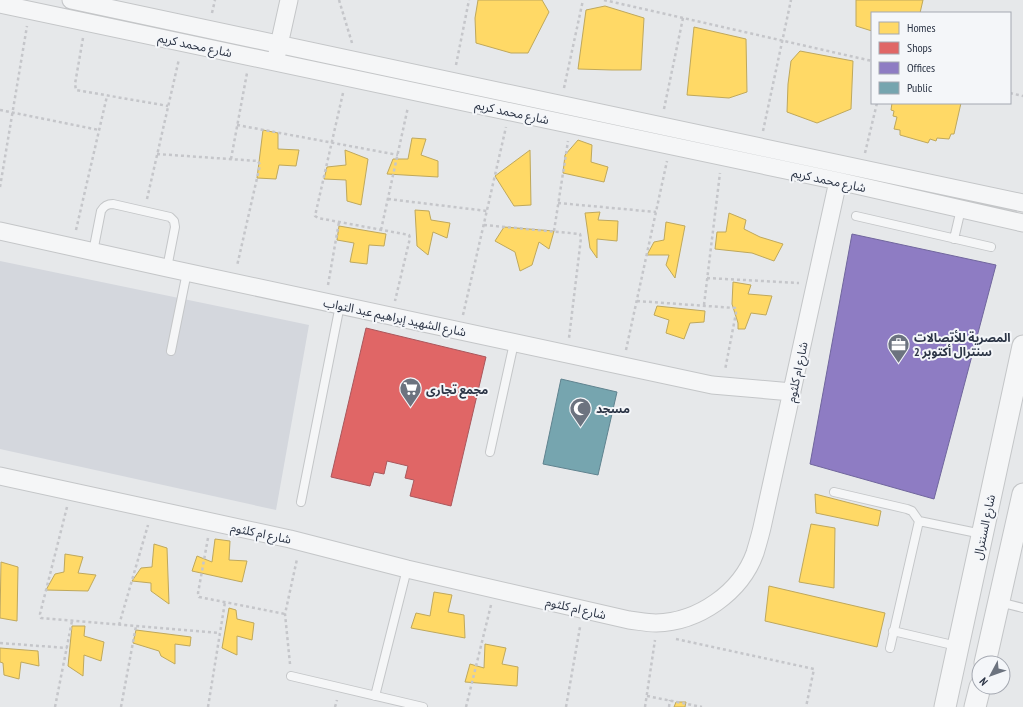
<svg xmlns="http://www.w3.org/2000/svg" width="1023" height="707" font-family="'PT Sans Narrow','Noto Sans Arabic',sans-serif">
<rect width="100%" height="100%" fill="#e6e8ea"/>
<path fill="#d4d7dd" d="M0 261 309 325 276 510 0 449Z"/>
<path fill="#ffd966" stroke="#bfa85c" d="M478 0H542L549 12 528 53H511L476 43 475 18Z
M856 0H923L920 13H872V31L856 26Z
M605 6 644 18 641 70H612L578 69 586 10Z
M694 27 746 39 747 92 729 98 687 95Z
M800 51 853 61 851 109 817 123 787 112 788 84 791 61Z
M892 103H961L954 134H951L949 139 937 138 936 141 930 139 928 143 900 135V130L894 129 897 117 893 116 894 111 891 110Z
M263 130 278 133V149L299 150 296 166 279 165 276 179 257 178Z
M412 138 426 139 421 155 438 161V177L387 174 393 159H408Z
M578 140 592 145 591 162 608 167 604 182 563 173 565 155Z
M345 150 368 159 361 205 347 201 346 180 324 179 327 167 346 165Z
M530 150 531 205 514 206 495 176Z
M415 210 429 211 431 220 450 223 447 238 433 232 428 255 417 246Z
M600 212 598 220 618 221 617 241 597 239V258L590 248 585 213Z
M729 213 746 220 744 229 760 237 783 244 774 261 752 253 715 249 717 232H726Z
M666 222 685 226 675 278 666 265 669 255H647L654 242 664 240Z
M339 226 386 234 384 246 369 245 367 264 350 262 354 243 337 240Z
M504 227 554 231 549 249 539 242 532 265 520 271 515 252 495 241Z
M733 282 751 285 748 294 772 296 766 315 751 313 745 329H738V323L732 304Z
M657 306 705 311 704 322 690 323 684 339 666 333 669 320 654 315Z
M815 494 881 511 878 526 816 513Z
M811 524 835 528 834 588 799 582Z
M215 539 230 541 229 560 247 561 242 582 192 571 197 556 212 562Z
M154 544 167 548 169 604 151 591V583L132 581 141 568 152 567Z
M65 554 83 557 78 573 96 575 88 591 46 590 55 574 64 572Z
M1 562 18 567 17 621 0 618Z
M769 586 885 613 877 647 765 621Z
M434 592 452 595 448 612 464 615 465 638 411 628 416 613 430 616Z
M229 608 236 610 237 619 254 623 252 640 237 636V655L222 648Z
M72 626H85L84 636 104 642 101 661 84 655 83 676 68 666Z
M136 630 191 637 190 646 175 644V664L161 656 159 651 133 643Z
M485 644 506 648 502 664 518 667 517 686 465 682 470 664 484 668Z
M0 648 38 651 39 666 21 662 19 679 4 675 3 663 0 662Z
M676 702H686L685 707H674Z"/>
<path fill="#e06666" stroke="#aa575c" d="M366 328 486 357 451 506 410 496 414 480 405 478 408 466 387 461 384 474 374 472 370 486 331 477Z"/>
<path fill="#8e7cc3" stroke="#70669d" d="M852 234 996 265 934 499 810 464Z"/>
<path fill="#76a5af" stroke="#60838f" d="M561 379 617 392 598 475 543 464Z"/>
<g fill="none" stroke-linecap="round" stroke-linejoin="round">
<defs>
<path id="service" d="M856 216 991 247
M954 239 961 209
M93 252 101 211C104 206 107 204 113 204L170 217 174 221 175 227 167 268
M171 351 187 272
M490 452 514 343
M834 492 907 509 912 511 919 521 890 648
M301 502 340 305
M919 521 982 534
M999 602 1023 608
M893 631 957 646
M291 676 423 707
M375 696 407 569"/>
<path id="minor" d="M71 0 1023 203
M0 4 838 181 1023 223
M277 54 289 0
M0 231 167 268 712 385 792 392
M0 476 290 539 407 569 629 620C638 621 647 623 656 623 699 622 741 592 755 553 758 543 761 533 763 523L838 181"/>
<path id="tertiary" d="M985 663 1023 494
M945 707 1023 346
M975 707 980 687"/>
</defs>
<use href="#service" stroke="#c4c6c8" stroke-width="10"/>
<use href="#minor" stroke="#c4c6c8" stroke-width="19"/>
<use href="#tertiary" stroke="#c4c6c8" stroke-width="23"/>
<path stroke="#c5c6ca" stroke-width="2.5" stroke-dasharray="3 3" stroke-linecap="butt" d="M339 0 352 43
M604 0 872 61
M212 13 215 0
M83 38 75 84 76 90 168 106
M456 65 469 0
M564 88 583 0
M343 93 315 216 318 218 409 235 410 238 395 301
M1010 93 1023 96
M664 109 683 18
M0 110 99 130
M237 125 398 155
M763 131 791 0
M865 153 877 103
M157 154 258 161 260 165 237 266
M231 159 247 73
M0 187 27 26
M147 199 179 59
M388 199 487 211
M558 203 656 212
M484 225 580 234 581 238 569 338
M76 230 107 96
M381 230 408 107
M554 231 568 141
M707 278 799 283
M328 285 339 222
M637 301 735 308 736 313 725 370
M704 305 720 173
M463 315 506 127
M626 350 667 161
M67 507 40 614 41 618 220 633
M208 538 198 593 199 597 285 614
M119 625 148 525
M676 639 814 669 806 707
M0 643 67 648
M290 664 285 614 297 559
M647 696 702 707
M55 707 72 621
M121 707 136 626
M208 707 225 602
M335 707 337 700
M466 707 491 605
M566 707 580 627
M645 707 655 640
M669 707 670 700"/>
<use href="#service" stroke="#f5f6f7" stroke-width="8"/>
<use href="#minor" stroke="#f5f6f7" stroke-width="17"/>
<use href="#tertiary" stroke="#f5f6f7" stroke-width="21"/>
</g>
<defs>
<symbol id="office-pin" viewBox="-11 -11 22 30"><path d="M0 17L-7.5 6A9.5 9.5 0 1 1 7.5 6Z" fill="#6c737f" stroke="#f4f6f9"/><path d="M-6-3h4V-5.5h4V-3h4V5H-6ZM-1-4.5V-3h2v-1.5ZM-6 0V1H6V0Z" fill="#fff"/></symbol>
<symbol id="supermarket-pin" viewBox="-11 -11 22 30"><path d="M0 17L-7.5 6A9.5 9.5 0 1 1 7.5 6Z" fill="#6c737f" stroke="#f4f6f9"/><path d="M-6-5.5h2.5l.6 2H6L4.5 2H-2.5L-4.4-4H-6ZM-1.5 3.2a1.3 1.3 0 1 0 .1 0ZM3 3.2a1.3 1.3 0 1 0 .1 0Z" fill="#fff"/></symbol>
<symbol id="mosque-pin" viewBox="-11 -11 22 30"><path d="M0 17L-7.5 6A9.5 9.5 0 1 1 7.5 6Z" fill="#6c737f" stroke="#f4f6f9"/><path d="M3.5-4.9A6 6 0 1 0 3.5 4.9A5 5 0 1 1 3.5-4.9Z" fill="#fff"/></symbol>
</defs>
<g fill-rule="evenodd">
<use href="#office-pin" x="886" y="332" width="25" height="34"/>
<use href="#supermarket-pin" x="398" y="376" width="25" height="34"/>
<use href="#mosque-pin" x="568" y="396" width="25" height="34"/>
</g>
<g text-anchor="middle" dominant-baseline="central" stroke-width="4" stroke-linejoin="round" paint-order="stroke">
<g font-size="12" fill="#2b3445" stroke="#f4f6f9">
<text transform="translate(195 45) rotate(12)">شارع محمد كريم</text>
<text transform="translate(512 112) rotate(12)">شارع محمد كريم</text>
<text transform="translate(829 180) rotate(12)">شارع محمد كريم</text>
<text transform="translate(395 317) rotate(12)">شارع الشهيد إبراهيم عبد التواب</text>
<text transform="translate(797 372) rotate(-78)">شارع ام كلثوم</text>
<text transform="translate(984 527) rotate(-78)">شارع السنترال</text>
<text transform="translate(261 533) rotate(12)">شارع ام كلثوم</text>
<text transform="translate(576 608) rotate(13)">شارع ام كلثوم</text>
</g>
<g font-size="12" font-weight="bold" fill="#2b3445" stroke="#f4f6f9" text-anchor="start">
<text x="914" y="337">المصرية للأتصالات<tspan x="914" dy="14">سنترال أكتوبر 2</tspan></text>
<text x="426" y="389">مجمع تجارى</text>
<text x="596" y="408">مسجد</text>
</g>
</g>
<rect x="871" y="12" width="140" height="92" fill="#f4f6f9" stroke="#a4a8b1"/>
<rect x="879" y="22" width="20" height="12" fill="#ffd966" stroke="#a4a8b1"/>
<text x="907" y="32" font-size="12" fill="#2b3445">Homes</text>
<rect x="879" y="42" width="20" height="12" fill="#e06666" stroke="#a4a8b1"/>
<text x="907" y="52" font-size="12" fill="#2b3445">Shops</text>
<rect x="879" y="62" width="20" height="12" fill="#8e7cc3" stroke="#a4a8b1"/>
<text x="907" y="72" font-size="12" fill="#2b3445">Offices</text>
<rect x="879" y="82" width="20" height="12" fill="#76a5af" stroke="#a4a8b1"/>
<text x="907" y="92" font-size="12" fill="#2b3445">Public</text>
<g transform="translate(991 675) rotate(229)"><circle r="19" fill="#f4f6f9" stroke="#a4a8b1"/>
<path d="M0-3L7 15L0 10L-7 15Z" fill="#6c737f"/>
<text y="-6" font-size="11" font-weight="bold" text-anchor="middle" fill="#2b3445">N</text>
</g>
</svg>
